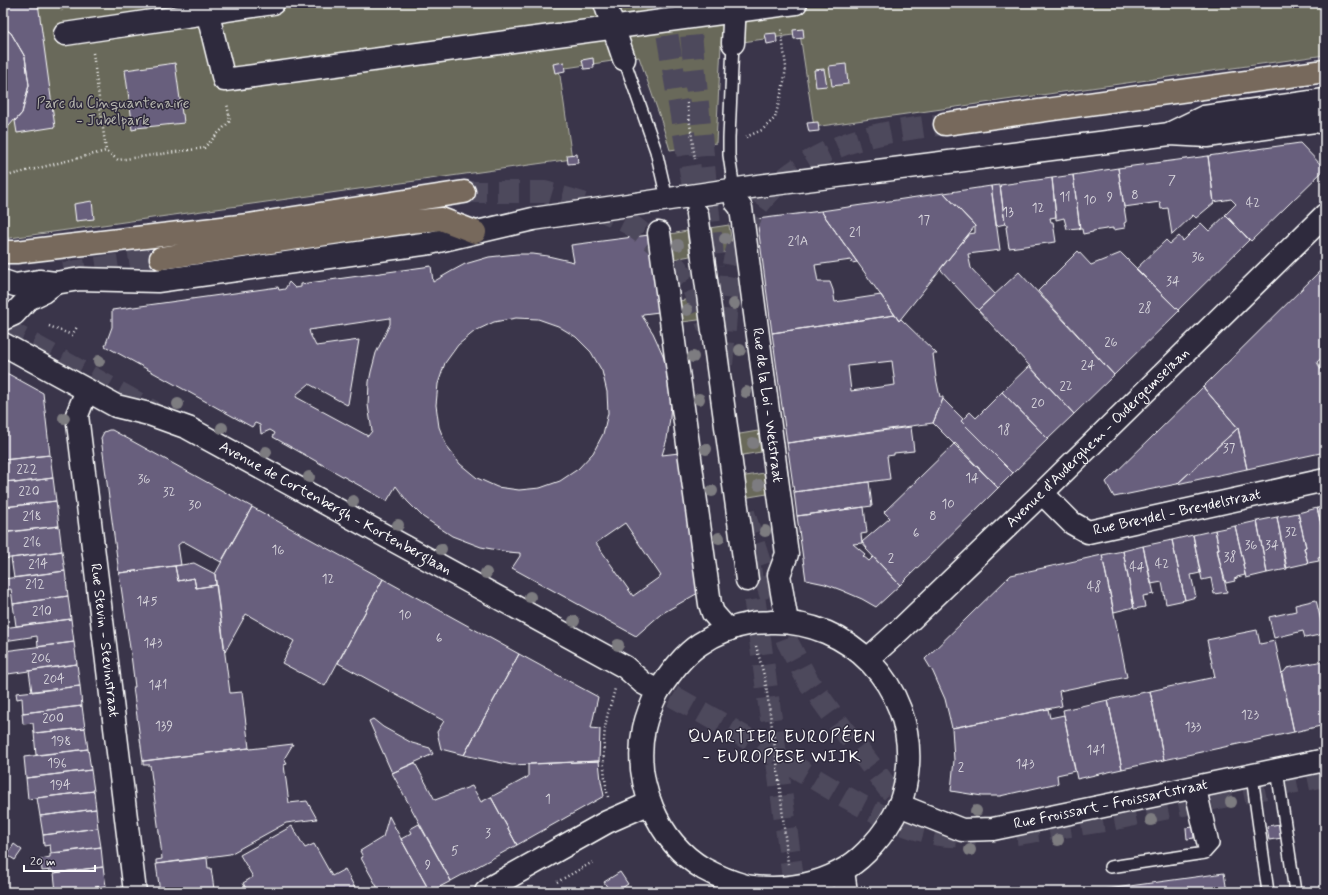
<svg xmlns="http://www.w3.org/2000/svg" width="1328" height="895" font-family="Mynerve,sans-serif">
<rect width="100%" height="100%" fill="#3a354a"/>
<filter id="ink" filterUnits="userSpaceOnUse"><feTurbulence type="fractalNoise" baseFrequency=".025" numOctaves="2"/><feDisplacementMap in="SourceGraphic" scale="8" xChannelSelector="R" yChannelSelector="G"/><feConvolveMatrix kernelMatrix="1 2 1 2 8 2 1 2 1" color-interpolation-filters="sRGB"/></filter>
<g filter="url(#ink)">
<path fill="#69695a" stroke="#b4b4ac" d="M3 3H1325V55L814 127 800 34 721 45 716 143 670 150 660 117 639 57 559 69 572 159 3 239Z
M729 225 733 251 712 254 709 228Z
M687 231 690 256 674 259 670 234Z
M703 297 706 319 682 322 679 301Z
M758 431 761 452 737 456 734 435Z
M764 473 767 494 743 498 740 477Z"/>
<path fill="#685f7d" stroke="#fff" fill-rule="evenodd" d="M3 3H38L55 127 17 133 15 121 22 113 29 85 25 57 11 33 3 27Z
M3 27 11 33 25 57 29 85 22 113 15 121V119L3 133Z
M803 29 804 38 794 39 793 30Z
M776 33 777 42 767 44 765 34Z
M593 58 594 68 584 69 582 60Z
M564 62 565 71 555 73 553 64Z
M175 63 182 114H183L184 123 136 128 137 129 132 130 131 121H132L125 70Z
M846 64 848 84 832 86 829 66Z
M824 69 827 86 816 87 814 70Z
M818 122 819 131 809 132 807 123Z
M1300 143 1325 169 1251 241 1225 215 1236 204 1231 199 1214 202 1208 156Z
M577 154 578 163 568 164 567 155Z
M1208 156 1214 203 1196 218 1193 215 1172 235 1168 208 1161 209 1160 202 1124 207 1118 168Z
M1118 168 1126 220V222L1124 223 1125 228 1113 230V228L1093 231V232L1083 234 1082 229H1080L1073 175Z
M1073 175 1080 229 1079 228 1067 229 1064 218 1056 220V217L1052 178Z
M1052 178 1056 217 1050 218 1051 222H1053L1056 242 1009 248 1006 227H1007V224H1005L1000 185Z
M1000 185 1005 224 996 226 991 186Z
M991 186 1000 250 968 254 971 268 995 294 978 310 940 269 969 234 975 233V226L944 193Z
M944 193 975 226 899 321 821 211Z
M92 201 94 219 76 221 74 204Z
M821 211 857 262 852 263 851 260 815 265 818 282H830L833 290 835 302 881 295 895 315 772 333 757 219Z
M1226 215 1249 240 1178 310 1136 269 1166 240 1170 244 1179 236 1183 241 1201 223 1209 231Z
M649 235 659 312 643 314 642 316 653 333 663 355 669 380 671 399 670 418 667 439 662 455 679 453 698 593 661 614 636 636 512 568 520 556V553L508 552 481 547 452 536 423 517 407 501 396 486 387 501 273 437 275 433 270 430 261 434 260 425 255 423 252 427 105 346 112 327V310L278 287 279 290 285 289 289 282 295 288 301 287V284L431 266 433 282 452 271 465 264 489 257 517 254H533L548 256 574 262 571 245ZM390 318V324L376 353 371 372 369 382 368 405 372 431 368 436 296 397 297 394 309 384 347 405 348 404 359 340 316 346 310 334 309 330ZM516 318 538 319 558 326 576 337 591 352 602 371 607 392 608 413 603 434 593 453 578 469 560 481 540 488 519 490 497 487 477 478 460 464 447 447 439 427 436 405 438 384 445 363 458 345 475 331 494 322ZM625 523 661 576 633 596 596 543Z
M1078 251 1091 265 1121 253 1179 311 1114 375 1038 291Z
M1325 266V355L1317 362 1325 377V452L1247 469 1238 428 1203 387Z
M1019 272 1114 375 1074 414 978 310Z
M895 315 899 321 901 319 937 354H933L936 378 940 397H943V399L933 423 787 443 772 333ZM892 361 895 385 851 391 848 366Z
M1029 366 1074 414 1048 439 1002 392Z
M3 371 43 393 50 455 3 460Z
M1203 387 1238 428 1177 484 1114 497 1106 482Z
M1002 392 1048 439 1013 473 961 421 970 412 976 418Z
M943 399 963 419 961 421 1013 473 998 488 933 423Z
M911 427 914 451 894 453V455L887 456 890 479 794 492 787 443Z
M1238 428 1247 469 1177 484Z
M109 430H112L252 507 221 562 183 541 178 545 181 565 119 573 101 438 104 432Z
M955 443 998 488 900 585 866 549 867 548 862 542 890 518 884 512Z
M50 455 53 478 15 483V481L3 482V460Z
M53 478 56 501 4 507 3 482 15 481V483Z
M869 482 872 506 797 516 794 492Z
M56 501 59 526 7 532 4 507Z
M252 507 383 579 325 686 282 663 294 641 246 614 225 652 215 574Z
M864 507 867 533 861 534 862 543 853 544 865 554 863 556 869 561 873 557 900 585 876 607 862 599 841 590 825 584 806 580 797 516Z
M1325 507V539L1317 508Z
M1317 508 1325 539V556L1318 558 1319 561 1308 563 1304 548 1306 547 1298 513Z
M1298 513 1306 547 1304 548 1308 563 1286 568 1277 517Z
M1277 517 1287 569 1267 573 1257 521Z
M1257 521 1267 573 1246 578 1243 564H1244L1235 526Z
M59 526 62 551 3 559V533Z
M1235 526 1244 564H1243L1245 575 1237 577V578L1234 579 1235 581 1226 583 1222 569H1221L1217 549H1219L1215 530Z
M1215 530 1219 549H1217L1227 592 1214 594 1211 578 1202 580 1193 535Z
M1193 535 1200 573 1191 575 1196 597 1185 600 1172 540Z
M1172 540 1185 600 1166 604 1162 582 1151 584 1143 546Z
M1143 546 1154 594 1143 596 1145 607 1134 609 1123 551Z
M62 551 65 571 14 578 11 558Z
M1123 551 1134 607 1114 612 1102 555Z
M1102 555 1127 677 1059 691 1062 706 952 728 945 699 933 672 925 659 1011 575Z
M194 563 215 574 216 585 196 588 194 578 178 581 175 566Z
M175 566 178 581 194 578 196 588 216 585 230 693 242 692 249 748 143 761 133 687H135L131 655 119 573Z
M65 571 68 596 13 604 11 589 3 590V579Z
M383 579 519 654 464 755 441 749 437 732 444 721 338 663Z
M68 596 71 619 16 626 13 604Z
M1316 600 1324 634 1305 638 1303 631 1274 638 1269 617 1296 611 1295 605Z
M71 619 74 642 38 647 37 636 4 641 3 628Z
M1257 630 1260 644 1275 641 1294 732 1164 760 1150 691 1215 677 1207 640Z
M74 642 77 664 8 674 4 651Z
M519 654 598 697 591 728 600 729 599 761 512 765 464 755Z
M1323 661 1325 662V725L1294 732 1281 673 1284 672 1287 668Z
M77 664 80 686 32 692 29 671Z
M80 686 82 706 23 713 22 698 17 699 16 693Z
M1150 691 1164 760 1122 769 1108 700Z
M1108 700 1122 769 1077 779 1063 710Z
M82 706 85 728 34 733 33 723 23 724 22 713Z
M1048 709 1050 718 1064 715 1075 771 1057 775 1058 783 1000 796H982L951 791 954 760 952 728Z
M373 719 383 727 412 743 430 748 433 754 392 773 369 721Z
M85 728 88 749 36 755 34 733Z
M293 744 284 759 287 764 284 765 289 803 307 801 317 819 286 823 230 854 156 864V860L162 859 161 847 150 765H143V761L249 748 250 749Z
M88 749 91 770 26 778 24 757Z
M599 761 601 781 604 796 517 845 491 797 528 777V764Z
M415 763 435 800 472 786 481 802 491 797 517 845 451 881 392 773Z
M91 770 94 791 28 799 26 778Z
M94 791 96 809 40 816 37 798Z
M96 809 98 828 43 835 40 816Z
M389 816 401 839 430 892H380L361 858 363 857 360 851 383 837Z
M419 824 451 881 430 892 401 839 412 833 410 829Z
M1280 824 1282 838 1269 840 1267 826Z
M292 826 305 848 314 844 332 876 345 869 357 892H248L243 883 253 877 240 855Z
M1193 827 1194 838 1187 839 1186 828Z
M98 828 101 847 51 853 50 845 44 846 43 835Z
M14 844 22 850 15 860 7 855Z
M101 847 103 867 53 873 52 870 42 871 41 859 50 857V854Z
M207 858 208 868H211L214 889H217V892H160L156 864Z
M103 867 106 886 56 892 54 873Z
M620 872 628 884 616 892H610L604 882Z
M1224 873 1227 892H1086Z
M106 886V892H63Z"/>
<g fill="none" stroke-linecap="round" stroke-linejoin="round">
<path stroke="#4e495c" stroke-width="22" stroke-dasharray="22 11" stroke-linecap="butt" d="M662 3 694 193
M688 3 714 266
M464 192H545L593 206 630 224 661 248 693 289 709 328
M64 273 161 258
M3 328 154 412
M722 364C726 326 726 283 738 246 744 231 750 216 760 203 784 173 824 149 861 139 888 131 917 128 945 124
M744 513 772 600 788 643 808 681 839 724 888 788 909 808 915 811
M750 567 795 892
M644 680C689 705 734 730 778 757 830 787 879 822 939 835 951 837 964 836 976 837
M1016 834 1110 820 1325 776"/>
<defs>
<path id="lane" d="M733 43 729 138V155L734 190
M624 59 656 151 667 199
M1277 770 1295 892
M1252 776 1268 892
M1190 789 1205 853
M1110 867 1205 853 1213 844 1200 786"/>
<g id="street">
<path d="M205 3 224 80 796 3"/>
<path d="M605 3 624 59"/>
<path d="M65 34 273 3"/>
<path d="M733 43 735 3"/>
<path d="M1171 133 1204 117 1325 100"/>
<path id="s1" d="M734 190 736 202 741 208 787 554 779 575 787 622"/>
<path d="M697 214 747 580"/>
<path d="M659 233 710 604 713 613 728 630"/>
<path d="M3 281 15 285 39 281 55 283 80 279 157 281 430 243 533 219 758 186 1170 134 1207 136 1315 121 1325 123"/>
<path d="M3 319 14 314 28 299 43 292 55 283"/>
<path id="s2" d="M87 390 77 415 135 892"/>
<path id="s3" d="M1042 493 1072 523 1088 532 1325 480"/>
<path id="s4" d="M868 659 901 629 1042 493 1325 215"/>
<path d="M658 691C670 674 682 656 700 644 715 634 735 626 753 623 759 622 765 623 771 622 850 620 913 686 908 765 907 778 904 793 899 806 892 821 883 834 872 846 841 882 792 893 746 886"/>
<path id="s5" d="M899 805 962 830 993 829 1325 760"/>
<path d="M843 871 846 892"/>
<path d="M486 892 493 886 607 822 650 803"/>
</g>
<g id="secondary">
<path id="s6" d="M3 344 116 406 149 414 188 428 625 667 643 683 658 691C652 703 647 715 644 728 633 781 657 841 704 869 717 876 731 882 746 886L748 892"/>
</g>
<path id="highway" d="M945 124 1325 71
M3 252H16L248 225 464 192
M161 258 409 222 441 219 475 232"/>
</defs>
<use href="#lane" stroke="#fff" stroke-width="14"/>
<use href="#street" stroke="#fff" stroke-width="25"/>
<use href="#secondary" stroke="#fff" stroke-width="25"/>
<use href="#highway" stroke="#fff" stroke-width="25"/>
<path stroke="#fff" stroke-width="2.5" stroke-dasharray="1 3" stroke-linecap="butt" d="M60 3 62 11
M93 53 106 151
M687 103 695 159
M746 137 762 130 775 118 784 82 786 67 781 28
M3 177 106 151 118 160 204 148 230 121 227 103
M49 326 72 335 77 327
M756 646 765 679 777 762 788 864
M608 797C603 772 602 747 606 722 608 710 613 699 615 688
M557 882 593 862"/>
<use href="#lane" stroke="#2f2a3d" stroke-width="11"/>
<use href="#street" stroke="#2f2a3d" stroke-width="22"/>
<use href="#secondary" stroke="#2f2a3d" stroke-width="22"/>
<use href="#highway" stroke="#77695c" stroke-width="22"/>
</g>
<g fill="#7d7b80">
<circle cx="725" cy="239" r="6"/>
<circle cx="678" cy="245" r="6"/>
<circle cx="734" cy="304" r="6"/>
<circle cx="687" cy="310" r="6"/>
<circle cx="740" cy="350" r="6"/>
<circle cx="693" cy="357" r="6"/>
<circle cx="99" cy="361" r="6"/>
<circle cx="746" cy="392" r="6"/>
<circle cx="699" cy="399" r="6"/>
<circle cx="178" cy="404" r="6"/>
<circle cx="64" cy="418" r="6"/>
<circle cx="222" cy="428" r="6"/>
<circle cx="753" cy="443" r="6"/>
<circle cx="706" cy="449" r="6"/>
<circle cx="266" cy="452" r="6"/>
<circle cx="309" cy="477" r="6"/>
<circle cx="759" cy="485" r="6"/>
<circle cx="712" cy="491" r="6"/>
<circle cx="353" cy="501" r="6"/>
<circle cx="398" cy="525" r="6"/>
<circle cx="765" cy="531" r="6"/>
<circle cx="719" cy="538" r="6"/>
<circle cx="441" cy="549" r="6"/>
<circle cx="486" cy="573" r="6"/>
<circle cx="530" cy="597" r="6"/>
<circle cx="574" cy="621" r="6"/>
<circle cx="618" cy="645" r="6"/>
<circle cx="1231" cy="802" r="6"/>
<circle cx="976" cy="811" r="6"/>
<circle cx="1151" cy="820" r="6"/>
<circle cx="1058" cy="840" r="6"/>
<circle cx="970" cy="850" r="6"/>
</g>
</g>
<g text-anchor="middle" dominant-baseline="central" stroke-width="3" stroke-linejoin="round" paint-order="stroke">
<g font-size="13" fill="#d9d7de">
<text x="1172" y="180">7</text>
<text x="1135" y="195">8</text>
<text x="1065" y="197">11</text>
<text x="1110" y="197">9</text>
<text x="1090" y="200">10</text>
<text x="1253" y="203">42</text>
<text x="1038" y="208">12</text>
<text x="1008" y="212">13</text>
<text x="924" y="220">17</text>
<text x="855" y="232">21</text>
<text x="798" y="241">21A</text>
<text x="1198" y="257">36</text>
<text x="1173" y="281">34</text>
<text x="1145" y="308">28</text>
<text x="1111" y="342">26</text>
<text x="1088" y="365">24</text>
<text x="1066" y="386">22</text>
<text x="1038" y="403">20</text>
<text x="1004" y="430">18</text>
<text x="1229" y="448">37</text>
<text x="27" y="469">222</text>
<text x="972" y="478">14</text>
<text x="144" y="479">36</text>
<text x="29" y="491">220</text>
<text x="169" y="492">32</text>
<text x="948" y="504">10</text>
<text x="195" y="505">30</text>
<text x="32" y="516">218</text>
<text x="933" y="516">8</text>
<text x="1291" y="532">32</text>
<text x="916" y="533">6</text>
<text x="32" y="542">216</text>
<text x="1251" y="545">36</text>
<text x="1272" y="545">34</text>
<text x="278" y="550">16</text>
<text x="1230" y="557">38</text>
<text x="891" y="558">2</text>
<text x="38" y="564">214</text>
<text x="1162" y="564">42</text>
<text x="1137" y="567">44</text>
<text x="328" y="579">12</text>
<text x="35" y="584">212</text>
<text x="1094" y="587">48</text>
<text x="147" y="601">145</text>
<text x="42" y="611">210</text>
<text x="405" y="615">10</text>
<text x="439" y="638">6</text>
<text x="153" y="643">143</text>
<text x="41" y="658">206</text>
<text x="54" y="679">204</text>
<text x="158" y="685">141</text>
<text x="1250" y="715">123</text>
<text x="53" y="718">200</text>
<text x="164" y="726">139</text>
<text x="1193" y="727">133</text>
<text x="61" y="741">198</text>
<text x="1096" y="750">141</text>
<text x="57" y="763">196</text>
<text x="1025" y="764">143</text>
<text x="961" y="767">2</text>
<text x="60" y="785">194</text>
<text x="548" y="799">1</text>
<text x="488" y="833">3</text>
<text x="455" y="851">5</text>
<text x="428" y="865">9</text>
</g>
<g font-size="15" fill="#b4b4ac" stroke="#2f2a3d">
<text x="113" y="104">Parc du Cinquantenaire<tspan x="113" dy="17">- Jubelpark</tspan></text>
</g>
<g font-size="15" fill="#fff" stroke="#2f2a3d">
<text stroke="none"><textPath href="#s1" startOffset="219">Rue de la Loi - Wetstraat</textPath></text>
<text stroke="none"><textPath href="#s4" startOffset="319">Avenue d'Auderghem - Oudergemselaan</textPath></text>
<text stroke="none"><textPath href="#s6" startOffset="372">Avenue de Cortenbergh - Kortenberglaan</textPath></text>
<text stroke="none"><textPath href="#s3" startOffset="152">Rue Breydel - Breydelstraat</textPath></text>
<text stroke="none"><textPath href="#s2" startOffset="254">Rue Stevin - Stevinstraat</textPath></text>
<text stroke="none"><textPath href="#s5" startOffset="219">Rue Froissart - Froissartstraat</textPath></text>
</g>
<g font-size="17" letter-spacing="1" fill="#fff" stroke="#2f2a3d">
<text x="782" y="737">QUARTIER EUROPÉEN<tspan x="782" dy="20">- EUROPESE WIJK</tspan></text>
</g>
</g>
<rect width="1328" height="895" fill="none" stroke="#2f2a3d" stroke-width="16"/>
<rect x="8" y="8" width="1312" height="879" fill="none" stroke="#fff" stroke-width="1.5" filter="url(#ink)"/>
<path d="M24 865v6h71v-6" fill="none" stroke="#ffffff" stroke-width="2"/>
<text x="30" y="865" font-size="12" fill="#ffffff" stroke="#2f2a3d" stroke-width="3" paint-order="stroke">20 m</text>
</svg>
